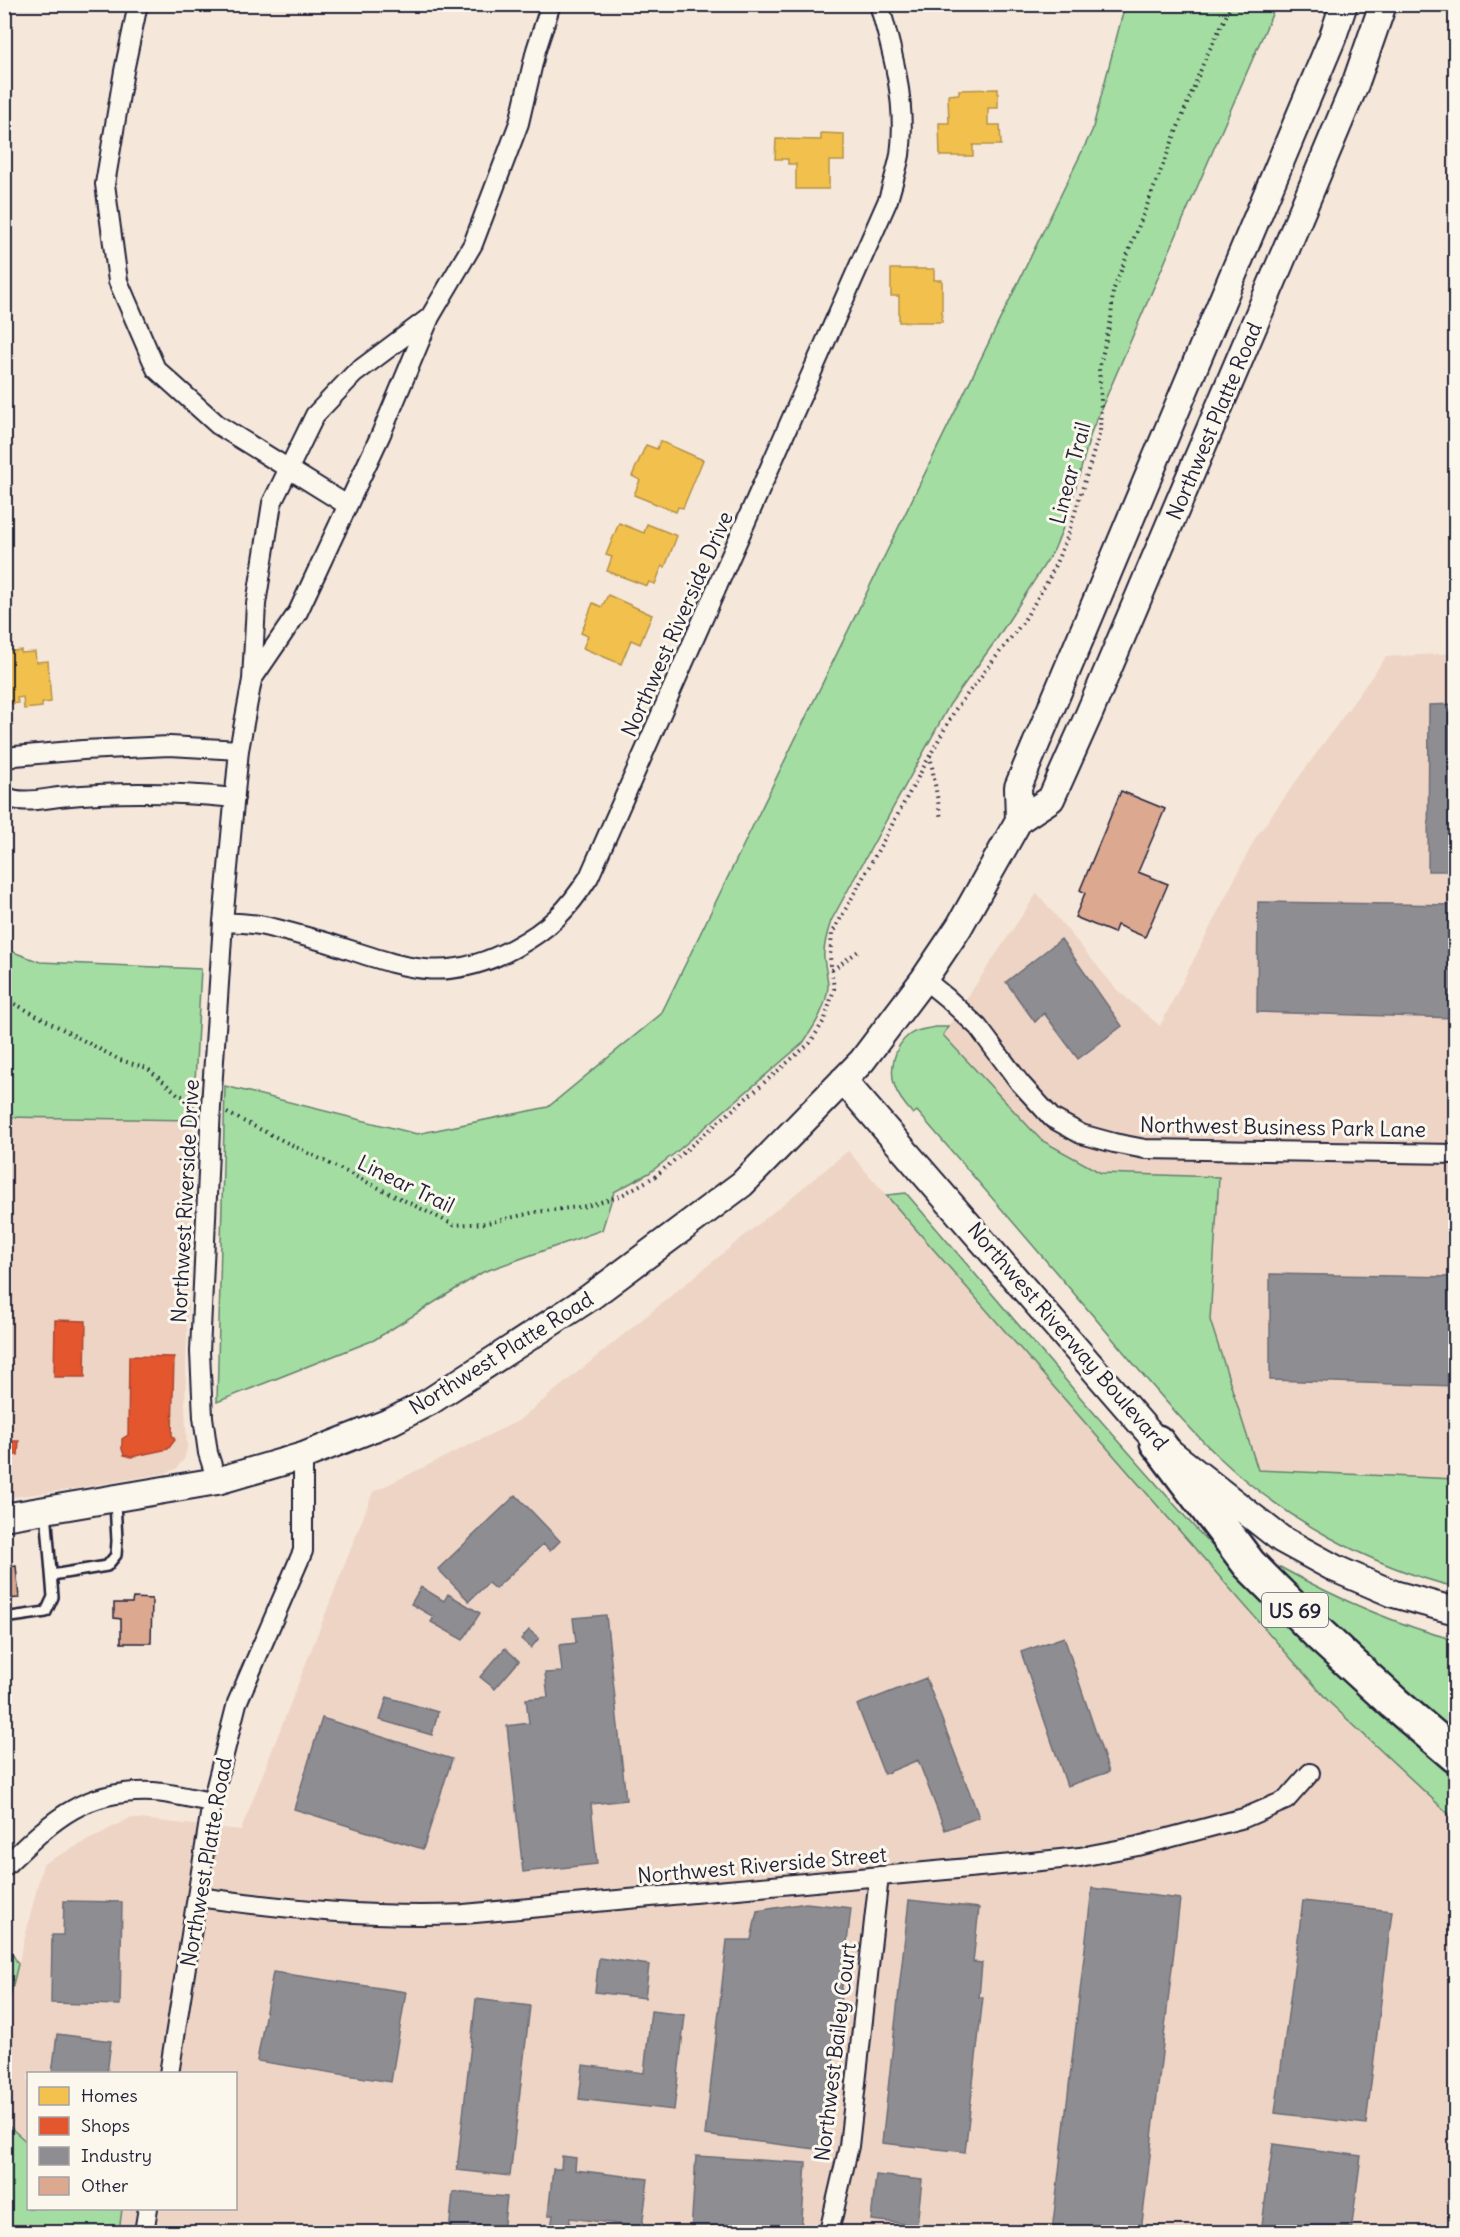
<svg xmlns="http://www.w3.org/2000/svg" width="1460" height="2237" font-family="Delius,sans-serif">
<rect width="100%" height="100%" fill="#f5e7da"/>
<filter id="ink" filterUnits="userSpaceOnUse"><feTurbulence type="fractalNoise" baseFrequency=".0167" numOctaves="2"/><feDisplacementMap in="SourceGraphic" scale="12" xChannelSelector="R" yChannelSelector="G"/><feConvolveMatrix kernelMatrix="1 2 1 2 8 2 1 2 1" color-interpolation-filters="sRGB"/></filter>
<g filter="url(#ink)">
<path fill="#eed4c4" d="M1455 653V1479L1258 1471 1210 1320 1219 1177 1101 1173 1041 1140 943 1034 1037 893 1117 990 1160 1026 1256 837 1386 657Z
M4 1117 193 1120 185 1406 187 1448 184 1459 176 1469 166 1473 67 1490 5 1498Z
M848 1151 1330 1703 1455 1820V2232H119L122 2209 236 2208V2074H28V2143L5 2122V2018L43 1864 130 1818 241 1830 373 1492 518 1421Z"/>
<path fill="#a4dda1" stroke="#63806e" stroke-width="1.5" d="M1125 5H1276L1092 430 1067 518 1054 550 996 640 950 704 831 921C827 933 823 946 824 958 825 968 828 977 828 987 826 1008 815 1025 803 1043L674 1154 649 1173 614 1192 602 1230 483 1272 374 1340 217 1402 225 1086 417 1134 548 1107 661 1014 1092 131Z
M5 949 40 962 201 969 193 1120 5 1117Z
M936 1027H948L943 1035 1041 1140 1101 1173 1219 1177 1210 1320 1258 1470 1455 1479V1587C1370 1566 1283 1518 1219 1457 1172 1412 1131 1360 1089 1311 1032 1244 975 1178 917 1111L913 1114C906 1106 898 1097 895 1087 889 1070 894 1046 909 1035 917 1029 927 1029 936 1027Z
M906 1193 1080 1397 1196 1529 1257 1593 1422 1747 1455 1772V1820L1330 1703 886 1195Z
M1280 1567C1336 1598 1394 1624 1455 1640V1740L1276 1571Z
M5 1940 18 1964 5 2018Z
M4 2122 28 2143V2208L122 2209 119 2232H5Z"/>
<path fill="#f2c14e" stroke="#b49148" stroke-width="1.5" d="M998 89V108H988V125H1000L1001 145H973V156H940L939 123H949L948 95 959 94V90Z
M821 133 844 134V161H829V189H796V164H788V159H775L776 139 821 140Z
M891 269H934V280H942V322H899V296H891Z
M660 441 703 460 683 508 678 507 676 512 634 495 640 480 632 476 646 445 657 449Z
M619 523 644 533 647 524 677 536 665 567 662 566 655 584 649 582 647 586 607 571 612 557 606 555Z
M608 595 652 615 640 644 631 640 621 664 583 648 588 636 581 633 593 603 602 607Z
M21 650V653L35 652 36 662 48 661 51 702 42 703V707L24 709 23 697 17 698 18 703 7 704V699L4 700V652Z"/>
<path fill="#e4572e" stroke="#aa4732" stroke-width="1.5" d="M55 1320 86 1321 85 1377H54Z
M129 1356 174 1357 172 1435 175 1440 168 1449 131 1457 124 1455 122 1449V1439L128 1435Z
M4 1441H19L18 1455H4Z"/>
<path fill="#8d8d92" stroke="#6d6d78" stroke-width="1.5" d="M1456 704V871H1428L1429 705Z
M1258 902 1456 905V1018L1257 1012Z
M1061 939 1122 1026 1078 1059 1044 1013 1035 1022 1006 982Z
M1270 1274 1456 1277V1386L1270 1380Z
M516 1495 560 1541 550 1551 543 1544 495 1589 488 1583 469 1601 438 1569Z
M421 1587 444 1601 448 1594 480 1613 463 1640 431 1622 434 1617 411 1604Z
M606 1615 626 1800 591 1804 597 1864 523 1872 507 1726 529 1723 526 1699 548 1697 545 1673 562 1672 559 1645 576 1643 573 1618Z
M529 1630 539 1638 531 1648 521 1639Z
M1064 1637 1109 1772 1067 1786 1021 1652Z
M505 1648 519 1661 495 1689 480 1677Z
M926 1678 979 1817 945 1830 918 1760 884 1774 857 1705Z
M387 1697 438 1712 432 1735 380 1720Z
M322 1718 452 1759 423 1849 294 1809Z
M1092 1888 1180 1899 1141 2232H1052Z
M909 1900 979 1908 973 1962 982 1963 979 1997H983L965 2152 882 2143Z
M64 1901 122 1902 120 2005 51 2003 52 1935H63Z
M1303 1901 1392 1911 1366 2124 1275 2113Z
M806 1903 851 1908 823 2150 705 2135 727 1940H751L757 1911Z
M599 1958 649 1965 645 1998 595 1992Z
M273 1972 406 1992 391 2082 257 2061Z
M476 1999 530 2006 510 2176 457 2170Z
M651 2011 685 2015 674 2110 579 2099 583 2065 644 2073Z
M57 2034 111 2041 107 2074H52Z
M1273 2144 1361 2156 1351 2232H1261Z
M562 2156 576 2158 575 2170 648 2179 642 2227 570 2218 569 2230 551 2228 553 2215H548L553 2169H561Z
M696 2156 806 2163 801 2232H691Z
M876 2175 922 2180 917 2225 871 2220Z
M453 2192 507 2197 503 2232H449Z"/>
<path fill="#dca890" stroke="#22223b" stroke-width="1.5" d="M1121 791 1165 809 1138 872 1168 884 1145 937 1117 925 1114 933 1075 917 1085 893 1080 890Z
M16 1566 19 1598 4 1599V1567Z
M133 1598 152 1599 151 1643H121V1619L114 1618V1603H132Z"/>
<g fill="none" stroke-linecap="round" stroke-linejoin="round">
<defs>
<path id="lane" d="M52 1575 107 1566 116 1555 117 1541 115 1501
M4 1618 46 1612 53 1597 46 1511"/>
<path id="street" d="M138 4 124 71 105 184 118 281 156 369 218 425 347 505
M253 678 298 612 381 434 430 317 473 244 519 123 536 50 551 4
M4 760 15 756 83 750 170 746 239 750
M4 795C18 805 42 799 59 797 119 791 175 792 235 798
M223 922C237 923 251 923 264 926 283 930 303 936 322 941 395 963 439 989 514 948 549 929 568 910 589 877L888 200C892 186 897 170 900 155 907 104 893 53 879 4
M924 979 947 998 978 1027 1020 1083 1052 1118 1081 1134 1114 1143 1145 1149 1456 1154
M217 1481 208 1453 203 1417 200 1352 211 1106 223 922 239 750 252 680 256 604 272 503 315 415 354 374 430 317
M4 1867C52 1821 82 1789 153 1792 172 1793 193 1799 212 1802
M198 1897C286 1909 375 1918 464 1914L1012 1864 1080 1857 1138 1846 1244 1818 1286 1800 1310 1773
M169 2074 212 1802 237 1703 303 1551V1456
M144 2232 148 2208
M829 2232 849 2146 879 1876"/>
<path id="secondary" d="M1019 820 1018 787 1332 39 1344 4
M843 1080 1157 1442 1281 1539 1336 1569 1394 1594 1456 1611
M4 1517 217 1481 303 1456 392 1421 429 1402 589 1298 742 1184 862 1061 924 979 959 927 1019 820 1051 799 1089 714 1274 278 1356 82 1383 4"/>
<path id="highway" d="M1157 1442 1249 1564 1320 1635 1394 1703 1456 1756"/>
</defs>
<use href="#lane" stroke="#22223b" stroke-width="14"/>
<use href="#street" stroke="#22223b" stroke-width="22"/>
<use href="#secondary" stroke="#22223b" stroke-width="30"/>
<use href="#highway" stroke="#22223b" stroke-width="38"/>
<path stroke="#22223b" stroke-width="4" stroke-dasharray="1.5 4.5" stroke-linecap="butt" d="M930 755 941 819
M832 970 861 949
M4 998 120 1060 147 1068 179 1095 195 1100
M227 1113 454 1225 487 1223 536 1212 587 1206 620 1196 656 1176 810 1043 825 1019 834 989 830 957 832 934 955 710 1023 622 1049 579 1067 538 1100 432 1101 399 1099 369 1111 319 1113 291 1205 59 1232 4"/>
<use href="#lane" stroke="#fbf7ec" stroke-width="9"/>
<use href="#street" stroke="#fbf7ec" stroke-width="18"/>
<use href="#secondary" stroke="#fbf7ec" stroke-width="26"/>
<use href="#highway" stroke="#fbf7ec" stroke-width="33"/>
</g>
</g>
<g text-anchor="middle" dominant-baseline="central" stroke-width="6" stroke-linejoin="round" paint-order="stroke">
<rect fill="#fbf7ec" stroke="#636270" stroke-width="1.5" x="1262" y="1593" width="66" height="34" rx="4.5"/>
<g font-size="20" font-weight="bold" fill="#22223b">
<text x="1295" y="1610">US 69</text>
</g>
<g font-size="21" fill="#22223b" stroke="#fbf7ec">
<text transform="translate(1214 421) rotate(-67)">Northwest Platte Road</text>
<text transform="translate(1070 473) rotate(-75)">Linear Trail</text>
<text transform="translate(677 624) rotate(-66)">Northwest Riverside Drive</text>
<text transform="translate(1283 1127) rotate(1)">Northwest Business Park Lane</text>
<text transform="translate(406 1184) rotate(26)">Linear Trail</text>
<text transform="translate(185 1201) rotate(-87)">Northwest Riverside Drive</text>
<text transform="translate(1068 1336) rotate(49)">Northwest Riverway Boulevard</text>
<text transform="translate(501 1353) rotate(-32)">Northwest Platte Road</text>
<text transform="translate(206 1862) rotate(-80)">Northwest Platte Road</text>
<text transform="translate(762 1865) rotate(-5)">Northwest Riverside Street</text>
<text transform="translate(835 2052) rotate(-83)">Northwest Bailey Court</text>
</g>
</g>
<rect width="1460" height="2237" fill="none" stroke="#fbf7ec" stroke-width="24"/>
<rect x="12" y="12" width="1436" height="2213" fill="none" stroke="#22223b" stroke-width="2" filter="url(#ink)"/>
<rect x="27" y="2072" width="210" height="138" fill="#fbf7ec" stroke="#a4a2a5" stroke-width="1.5"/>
<rect x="39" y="2087" width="30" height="18" fill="#f2c14e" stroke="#a4a2a5" stroke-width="1.5"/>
<text x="81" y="2102" font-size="18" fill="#22223b">Homes</text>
<rect x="39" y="2117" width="30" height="18" fill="#e4572e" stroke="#a4a2a5" stroke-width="1.5"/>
<text x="81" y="2132" font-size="18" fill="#22223b">Shops</text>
<rect x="39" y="2147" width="30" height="18" fill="#8d8d92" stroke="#a4a2a5" stroke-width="1.5"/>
<text x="81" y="2162" font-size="18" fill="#22223b">Industry</text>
<rect x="39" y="2177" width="30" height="18" fill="#dca890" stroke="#a4a2a5" stroke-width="1.5"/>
<text x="81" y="2192" font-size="18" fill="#22223b">Other</text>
</svg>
